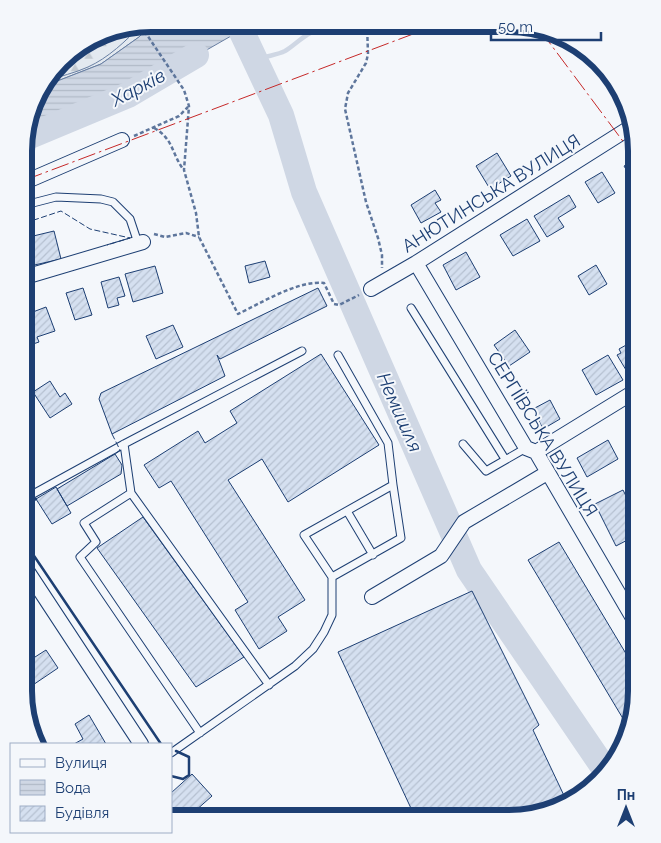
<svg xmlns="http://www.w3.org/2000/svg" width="661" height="843" font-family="Raleway,sans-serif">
<defs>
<pattern id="forest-firs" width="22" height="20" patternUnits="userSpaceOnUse" patternTransform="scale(1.25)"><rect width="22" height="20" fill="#e3e9f0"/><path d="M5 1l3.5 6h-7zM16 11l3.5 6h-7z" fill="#c2c9d1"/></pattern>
<pattern id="water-rules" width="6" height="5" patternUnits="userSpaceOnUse" patternTransform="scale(1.25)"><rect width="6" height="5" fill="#cfd7e4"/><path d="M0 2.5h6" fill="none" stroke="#b1bac7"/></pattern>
<pattern id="building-hatch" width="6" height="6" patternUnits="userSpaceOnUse" patternTransform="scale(1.25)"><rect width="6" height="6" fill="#d5e0f0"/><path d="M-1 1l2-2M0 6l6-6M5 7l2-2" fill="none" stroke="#b6c1d1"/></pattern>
</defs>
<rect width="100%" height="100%" fill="#f4f7fb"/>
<path fill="#e3e9f0" stroke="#687fa3" d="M152 24 139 37 101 64 42 87 68 55 110 31Z"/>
<path fill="url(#forest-firs)" stroke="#687fa3" d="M141 25C126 41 108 58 88 67 75 73 60 76 47 81L68 55 110 31Z"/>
<path fill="url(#water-rules)" stroke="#687fa3" d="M152 24H252L121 99 25 146V135L42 87 101 64 139 37Z"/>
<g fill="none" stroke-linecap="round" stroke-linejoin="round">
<path stroke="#cfd7e4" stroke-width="4.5" d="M255 59C262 58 279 54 285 51 292 47 300 39 307 35 313 31 318 30 323 24"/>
<path stroke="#cfd7e4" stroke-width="26" d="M240 28 281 115 304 192 469 570 606 771
M25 138 128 95 196 55"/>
</g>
<path fill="url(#building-hatch)" stroke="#1d3f73" d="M497 153 511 176 490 189 476 166Z
M637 159V188L624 166Z
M602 172 615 193 598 203 585 182Z
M435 190 441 200 435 203 441 212 421 223 411 205Z
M569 195 576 207 558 218 564 227 547 237 534 216Z
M527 219 540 241 513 256 500 235Z
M54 231 61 259 30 266 25 238Z
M466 252 480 277 456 290 443 265Z
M265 261 270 277 249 283 245 266Z
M596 265 607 284 589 295 578 276Z
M155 266 163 293 133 302 125 274Z
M119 277 125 296 117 298 119 305 108 308 101 282Z
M83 288 92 315 75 320 66 293Z
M318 288 327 306 220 359 217 355 225 376 112 434 99 399 101 393Z
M46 307 55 331 37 337 39 342 24 347 25 315Z
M173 325 183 347 156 359 146 336Z
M515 330 530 352 509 366 494 345Z
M628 344 630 348 637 345V370L629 375 617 355 621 353 619 349Z
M321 354 379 445 288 502 262 459 228 480 305 600 278 617 287 631 259 649 235 610 248 602 171 481 159 488 144 465 198 431 205 443 237 423 230 411Z
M608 355 623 380 596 395 582 370Z
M50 381 60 397 65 393 72 404 50 418 33 392Z
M550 400 560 419 543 429 533 409Z
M608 440 618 459 587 477 577 458Z
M115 454 122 465 121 474 67 506 57 489Z
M56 487 71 513 52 524 36 499Z
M623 490 637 518V535L616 546 595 504Z
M143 517 244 657 196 687 97 548Z
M559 542 637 672V700L628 727 528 560Z
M472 591 539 725 533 730 568 804 526 816 522 809 497 819H447L444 812 428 819H416L338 652Z
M25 603 33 614 24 620V604Z
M46 650 58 668 24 691V664Z
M89 715 106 744H74L83 739 75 724Z
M192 774 212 796 186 819H171V793Z"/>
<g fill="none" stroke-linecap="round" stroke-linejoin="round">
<defs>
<path id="service" d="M25 205 56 197 101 199 113 202 130 219 138 243
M411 308 505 459
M124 444 131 493 269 685
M463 444 486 471 526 448
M131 493 84 523 96 542 80 557 200 733
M24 499 124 444 302 351
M347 511 373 555
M332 577 401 538 393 485
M171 753 295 666 313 649 324 632 332 615V577L304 535 393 485 388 443 338 355"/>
<path id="minor" d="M25 182 122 140
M416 263 526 448 536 452 637 625
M25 277 143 242
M371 289 416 263 631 127
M536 452 637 390
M24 566 141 744
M372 597 441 556 464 522 547 473"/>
</defs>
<use href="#service" stroke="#1d3f73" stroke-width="9"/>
<use href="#minor" stroke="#1d3f73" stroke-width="16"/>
<path stroke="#5e769c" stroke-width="2.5" stroke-dasharray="4 2.5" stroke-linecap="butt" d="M367 24 368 54 366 63 348 93 345 109 366 202 378 238 382 255V268
M141 26 184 90 189 106 184 170 196 213 199 237 238 314C261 303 298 280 324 283L334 304 339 305 359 295
M154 128C173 138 172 154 183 169
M134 136 179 116 188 107
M154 234 165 237 186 233 199 237"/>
<use href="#service" stroke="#f4f7fb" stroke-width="7"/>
<use href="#minor" stroke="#f4f7fb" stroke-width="14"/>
<path stroke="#1d3f73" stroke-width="1" stroke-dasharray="6 2.5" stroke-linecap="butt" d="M25 223 61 211 90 229 130 238 107 245
M112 434 120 450 115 454"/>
<path stroke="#1d3f73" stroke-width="2.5" d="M24 504 36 499
M24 541 161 744
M171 776 183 779 189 775V757L176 751"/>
<path stroke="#c62828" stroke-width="1" stroke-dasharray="18 4 2.5 4" stroke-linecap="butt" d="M540 30 625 144 634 138
M25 180 437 25"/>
</g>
<g text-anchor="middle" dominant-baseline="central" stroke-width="4" stroke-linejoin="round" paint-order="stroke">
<g font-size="18" fill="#1d3f73" stroke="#f4f7fb">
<text transform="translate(491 193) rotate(-32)">АНЮТИНСЬКА ВУЛИЦЯ</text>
<text transform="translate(543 434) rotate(58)">СЕРГІЇВСЬКА ВУЛИЦЯ</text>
</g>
<g font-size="19" font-style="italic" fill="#1d3f73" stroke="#f4f7fb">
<text transform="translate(138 87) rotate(-28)">Харків</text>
<text transform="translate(400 412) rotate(66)">Немишля</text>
</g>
</g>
<path d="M0 0H661V843H0ZM151 32H509A119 119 0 0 1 628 151V691A119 119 0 0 1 509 810H151A119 119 0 0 1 32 691V151A119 119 0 0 1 151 32Z" fill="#f4f7fb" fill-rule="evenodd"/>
<path fill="none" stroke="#1d3f73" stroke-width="6" d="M151 32H509A119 119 0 0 1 628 151V691A119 119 0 0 1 509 810H151A119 119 0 0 1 32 691V151A119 119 0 0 1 151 32Z"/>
<rect x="10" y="743" width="162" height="90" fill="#f4f7fb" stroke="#9eadc5"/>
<rect x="20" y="759" width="25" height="8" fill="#f4f7fb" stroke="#9eadc5"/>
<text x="55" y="768" font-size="15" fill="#1d3f73">Вулиця</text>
<rect x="20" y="780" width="25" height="15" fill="url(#water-rules)" stroke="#9eadc5"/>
<text x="55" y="793" font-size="15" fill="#1d3f73">Вода</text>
<rect x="20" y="806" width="25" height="15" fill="url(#building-hatch)" stroke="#9eadc5"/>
<text x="55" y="818" font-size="15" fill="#1d3f73">Будівля</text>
<g transform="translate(626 808)" stroke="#f4f7fb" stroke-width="4" paint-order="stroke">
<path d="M0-4L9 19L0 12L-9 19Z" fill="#1d3f73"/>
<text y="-8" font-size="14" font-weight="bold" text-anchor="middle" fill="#1d3f73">Пн</text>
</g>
<path d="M491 32v8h110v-8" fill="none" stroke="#1d3f73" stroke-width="2.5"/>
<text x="498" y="32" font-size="15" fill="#1d3f73" stroke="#f4f7fb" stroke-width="4" paint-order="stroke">50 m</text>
</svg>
